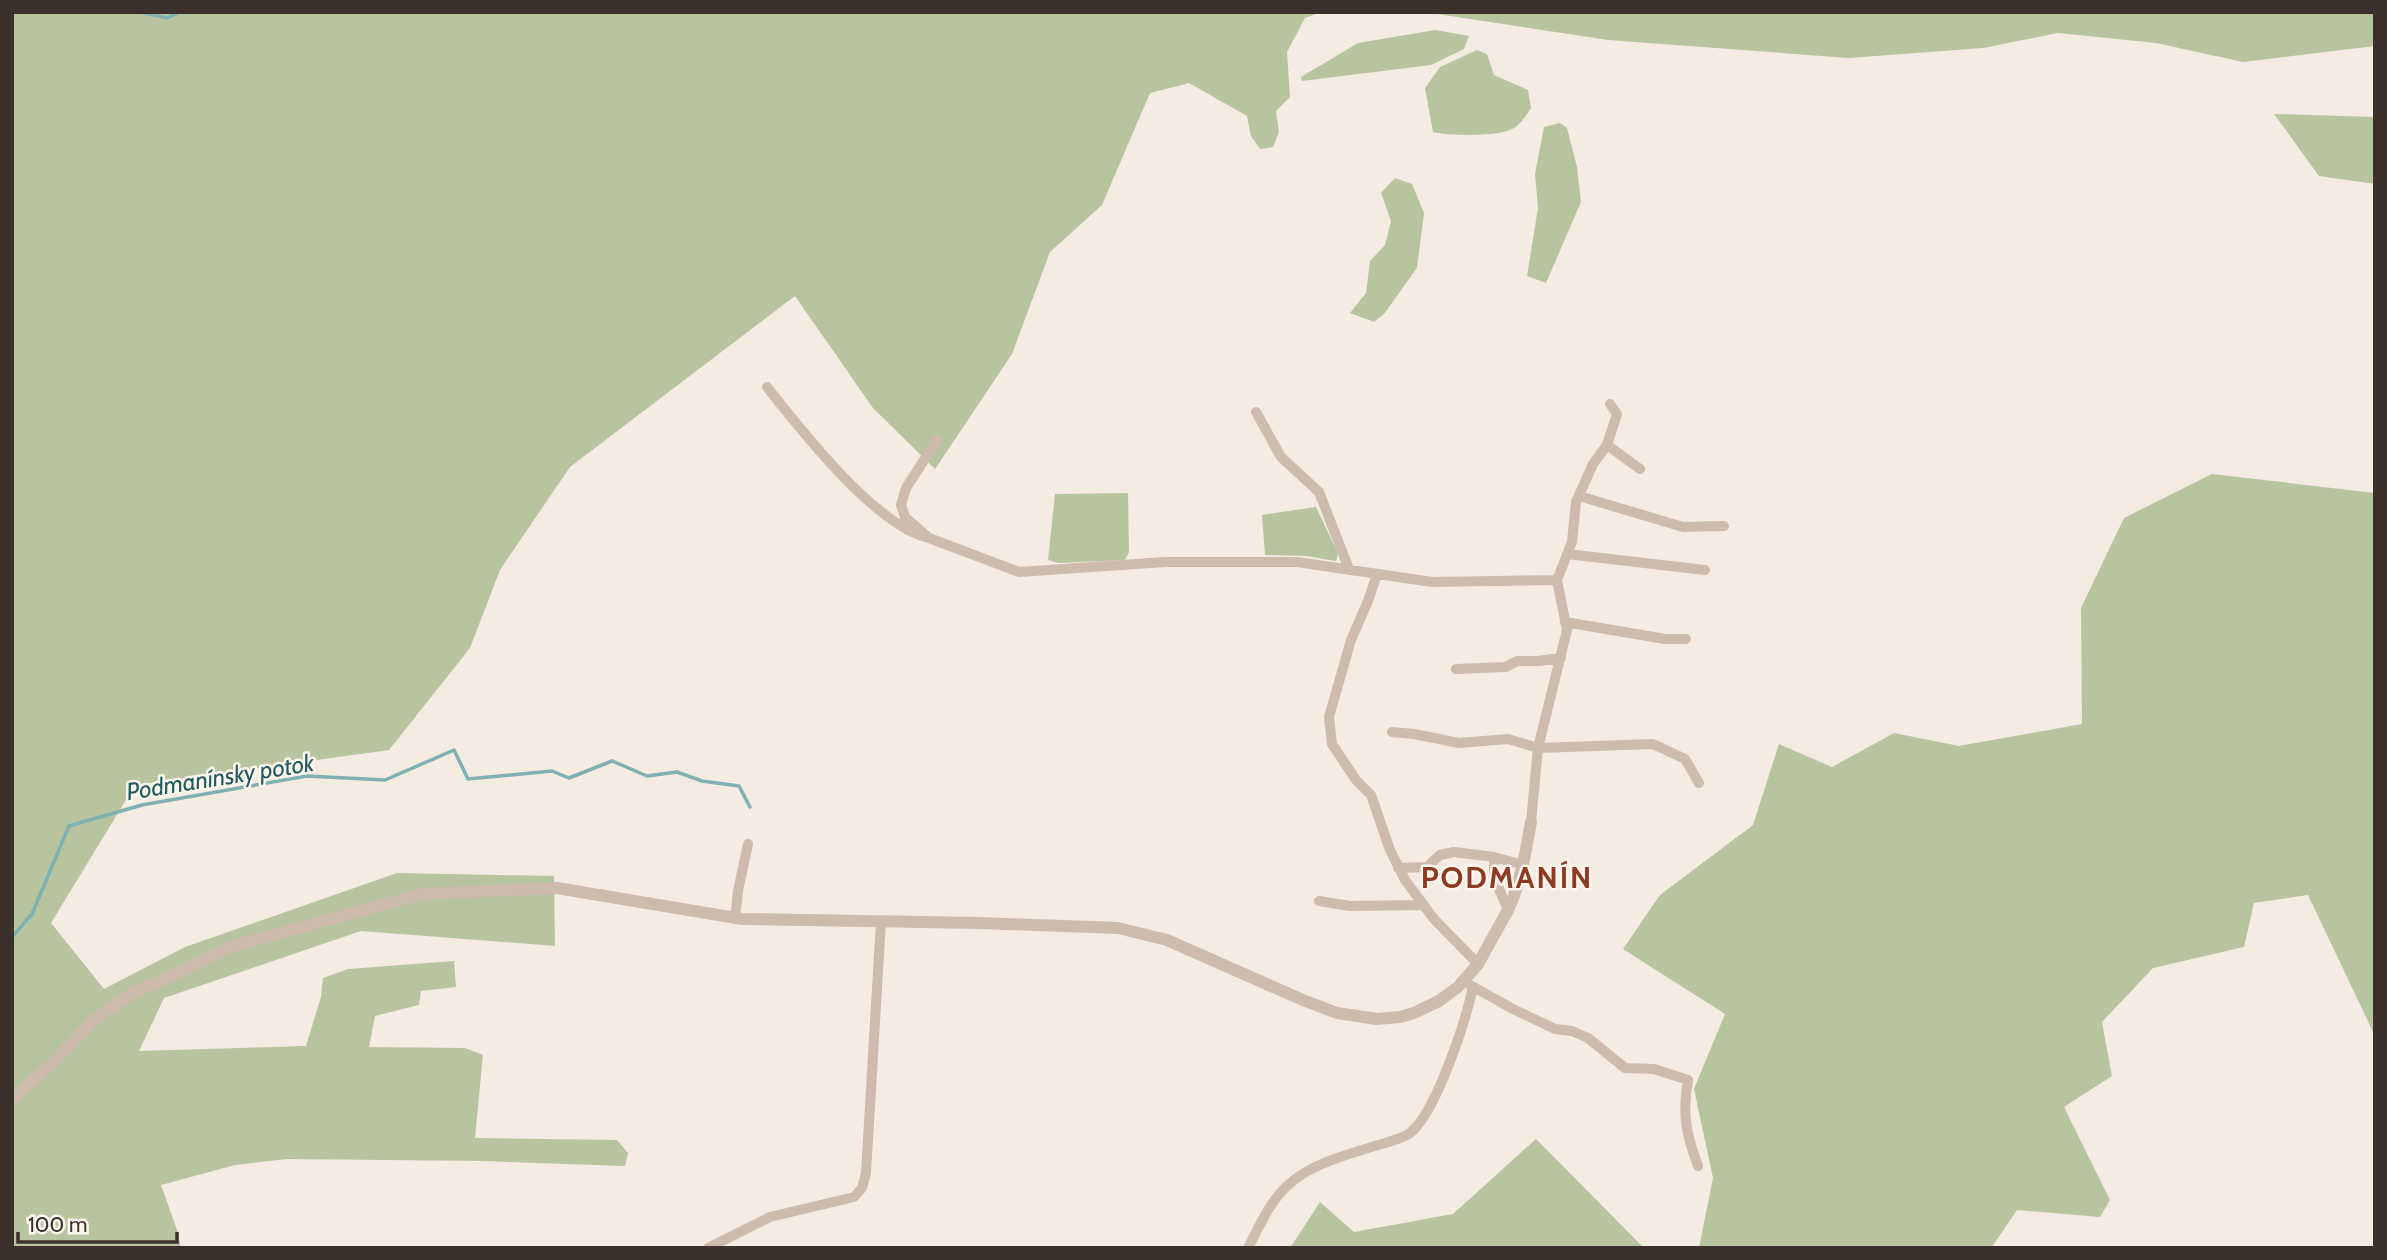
<svg xmlns="http://www.w3.org/2000/svg" width="2387" height="1260" font-family="Cabin,sans-serif">
<rect width="100%" height="100%" fill="#f4ebe1"/>
<path fill="#b8c4a0" d="M12 12H1321L1305 18 1287 52 1290 97 1276 111 1279 132 1273 147 1260 149 1251 136 1247 116 1189 83 1150 93 1102 205 1050 252 1012 354 935 469 873 408 795 296 570 467 500 570 470 648 389 750 135 785 51 923 104 989 185 947 397 873 554 876 555 946 361 931 164 998 139 1051 306 1046 321 997 323 978 348 969 454 961 456 987 421 991 419 1005 375 1016 369 1047 465 1048 483 1055 475 1138 617 1140 628 1153 625 1166 482 1161 287 1159 235 1165 161 1185 177 1230 181 1248H12Z
M1424 12H2375V46L2243 62 2156 43 2058 33 1983 48 1849 58 1608 40Z
M1435 30 1469 36 1464 49 1431 65 1302 81 1301 77 1358 43Z
M1477 50 1487 54 1494 75 1528 90 1531 108C1525 117 1519 128 1507 131 1490 136 1451 136 1433 132L1425 88 1440 67Z
M2274 114 2375 117V184L2319 176Z
M1560 123 1567 128 1577 167 1581 202 1546 283 1527 276 1538 208 1535 174 1544 127Z
M1395 178 1412 184 1424 213 1417 268 1384 314 1374 322 1350 313 1366 293 1370 261 1385 245 1391 221 1381 193Z
M2212 474 2375 493V1036L2308 895 2254 903 2244 947 2153 968 2102 1022 2112 1076 2064 1107 2110 1200 2100 1217 2017 1210 1991 1248H1699L1713 1178 1694 1089 1725 1014 1623 949 1660 895 1753 825 1779 744 1832 767 1894 733 1959 746 2082 724 2081 608 2124 518Z
M1128 493 1129 552 1125 560 1059 563 1048 560 1055 494Z
M1316 507 1338 553 1336 561 1306 556 1265 555 1262 515Z
M1536 1139 1644 1248H1290L1320 1202 1354 1232 1453 1214Z"/>
<g fill="none" stroke-linecap="round" stroke-linejoin="round">
<path stroke="#7fb0b2" stroke-width="3.5" d="M140 12 167 18 180 12
M12 937 32 914 69 826 142 805 307 776 385 780 454 750 468 779 552 771 569 778 612 761 647 776 677 772 702 781 739 786 750 807"/>
<path stroke="#cdbbac" stroke-width="10" d="M767 387C801 430 873 522 925 537
M1256 412 1281 457 1319 492 1349 569
M937 440 906 488 901 505 905 517 929 538 1019 572 1165 562H1297L1432 582 1557 580
M1607 445 1640 469
M1579 496 1683 527 1724 526
M1567 554 1705 570
M1377 574 1368 601 1351 640 1329 717 1332 744 1356 780 1371 795 1390 850 1405 880 1434 919 1478 964
M1565 622 1665 639H1686
M1456 669 1506 667 1517 661H1538L1561 658
M1392 732 1414 734 1459 743 1508 739 1538 748 1653 744 1685 759 1699 783
M1531 822 1538 748 1567 630 1557 580 1572 542 1576 502 1593 464 1607 445 1617 414 1610 404
M1398 868 1427 867 1440 855 1454 852 1494 857
M1319 901 1350 906 1422 905
M1508 910 1494 877V857L1523 865
M735 918 738 891 748 844
M1470 985 1513 1009 1555 1029 1572 1031 1588 1038 1625 1068 1654 1069 1688 1080C1682 1114 1686 1134 1698 1166
M708 1248 770 1217 854 1197 862 1188 866 1173 881 921
M1248 1248C1259 1227 1270 1201 1288 1185 1308 1166 1339 1157 1365 1149 1376 1145 1401 1140 1410 1133 1436 1113 1466 1020 1473 987"/>
<path stroke="#cdbbac" stroke-width="12" d="M12 1099 51 1064 94 1020 134 992 163 980 230 947 422 894 557 888 742 919 979 923 1118 928 1167 940 1303 1000 1337 1013 1377 1019 1400 1017 1414 1013 1439 1001 1458 987 1478 964 1508 910 1514 896 1523 865 1531 822"/>
</g>
<g text-anchor="middle" dominant-baseline="central" stroke-width="5" stroke-linejoin="round" paint-order="stroke">
<g font-size="24" font-style="italic" fill="#1f5a5e" stroke="#fbf5ee">
<text transform="translate(220 777) rotate(-9)">Podmanínsky potok</text>
</g>
<g font-size="30" font-weight="bold" letter-spacing="2" fill="#8c3b22" stroke="#fbf5ee">
<text x="1507" y="877">PODMANÍN</text>
</g>
</g>
<rect width="2387" height="1260" fill="none" stroke="#3b302b" stroke-width="28"/>
<path d="M18 1232v10h159v-10" fill="none" stroke="#3b302b" stroke-width="3.5"/>
<text x="28" y="1232" font-size="21" fill="#3b302b" stroke="#fbf5ee" stroke-width="5" paint-order="stroke">100 m</text>
</svg>
